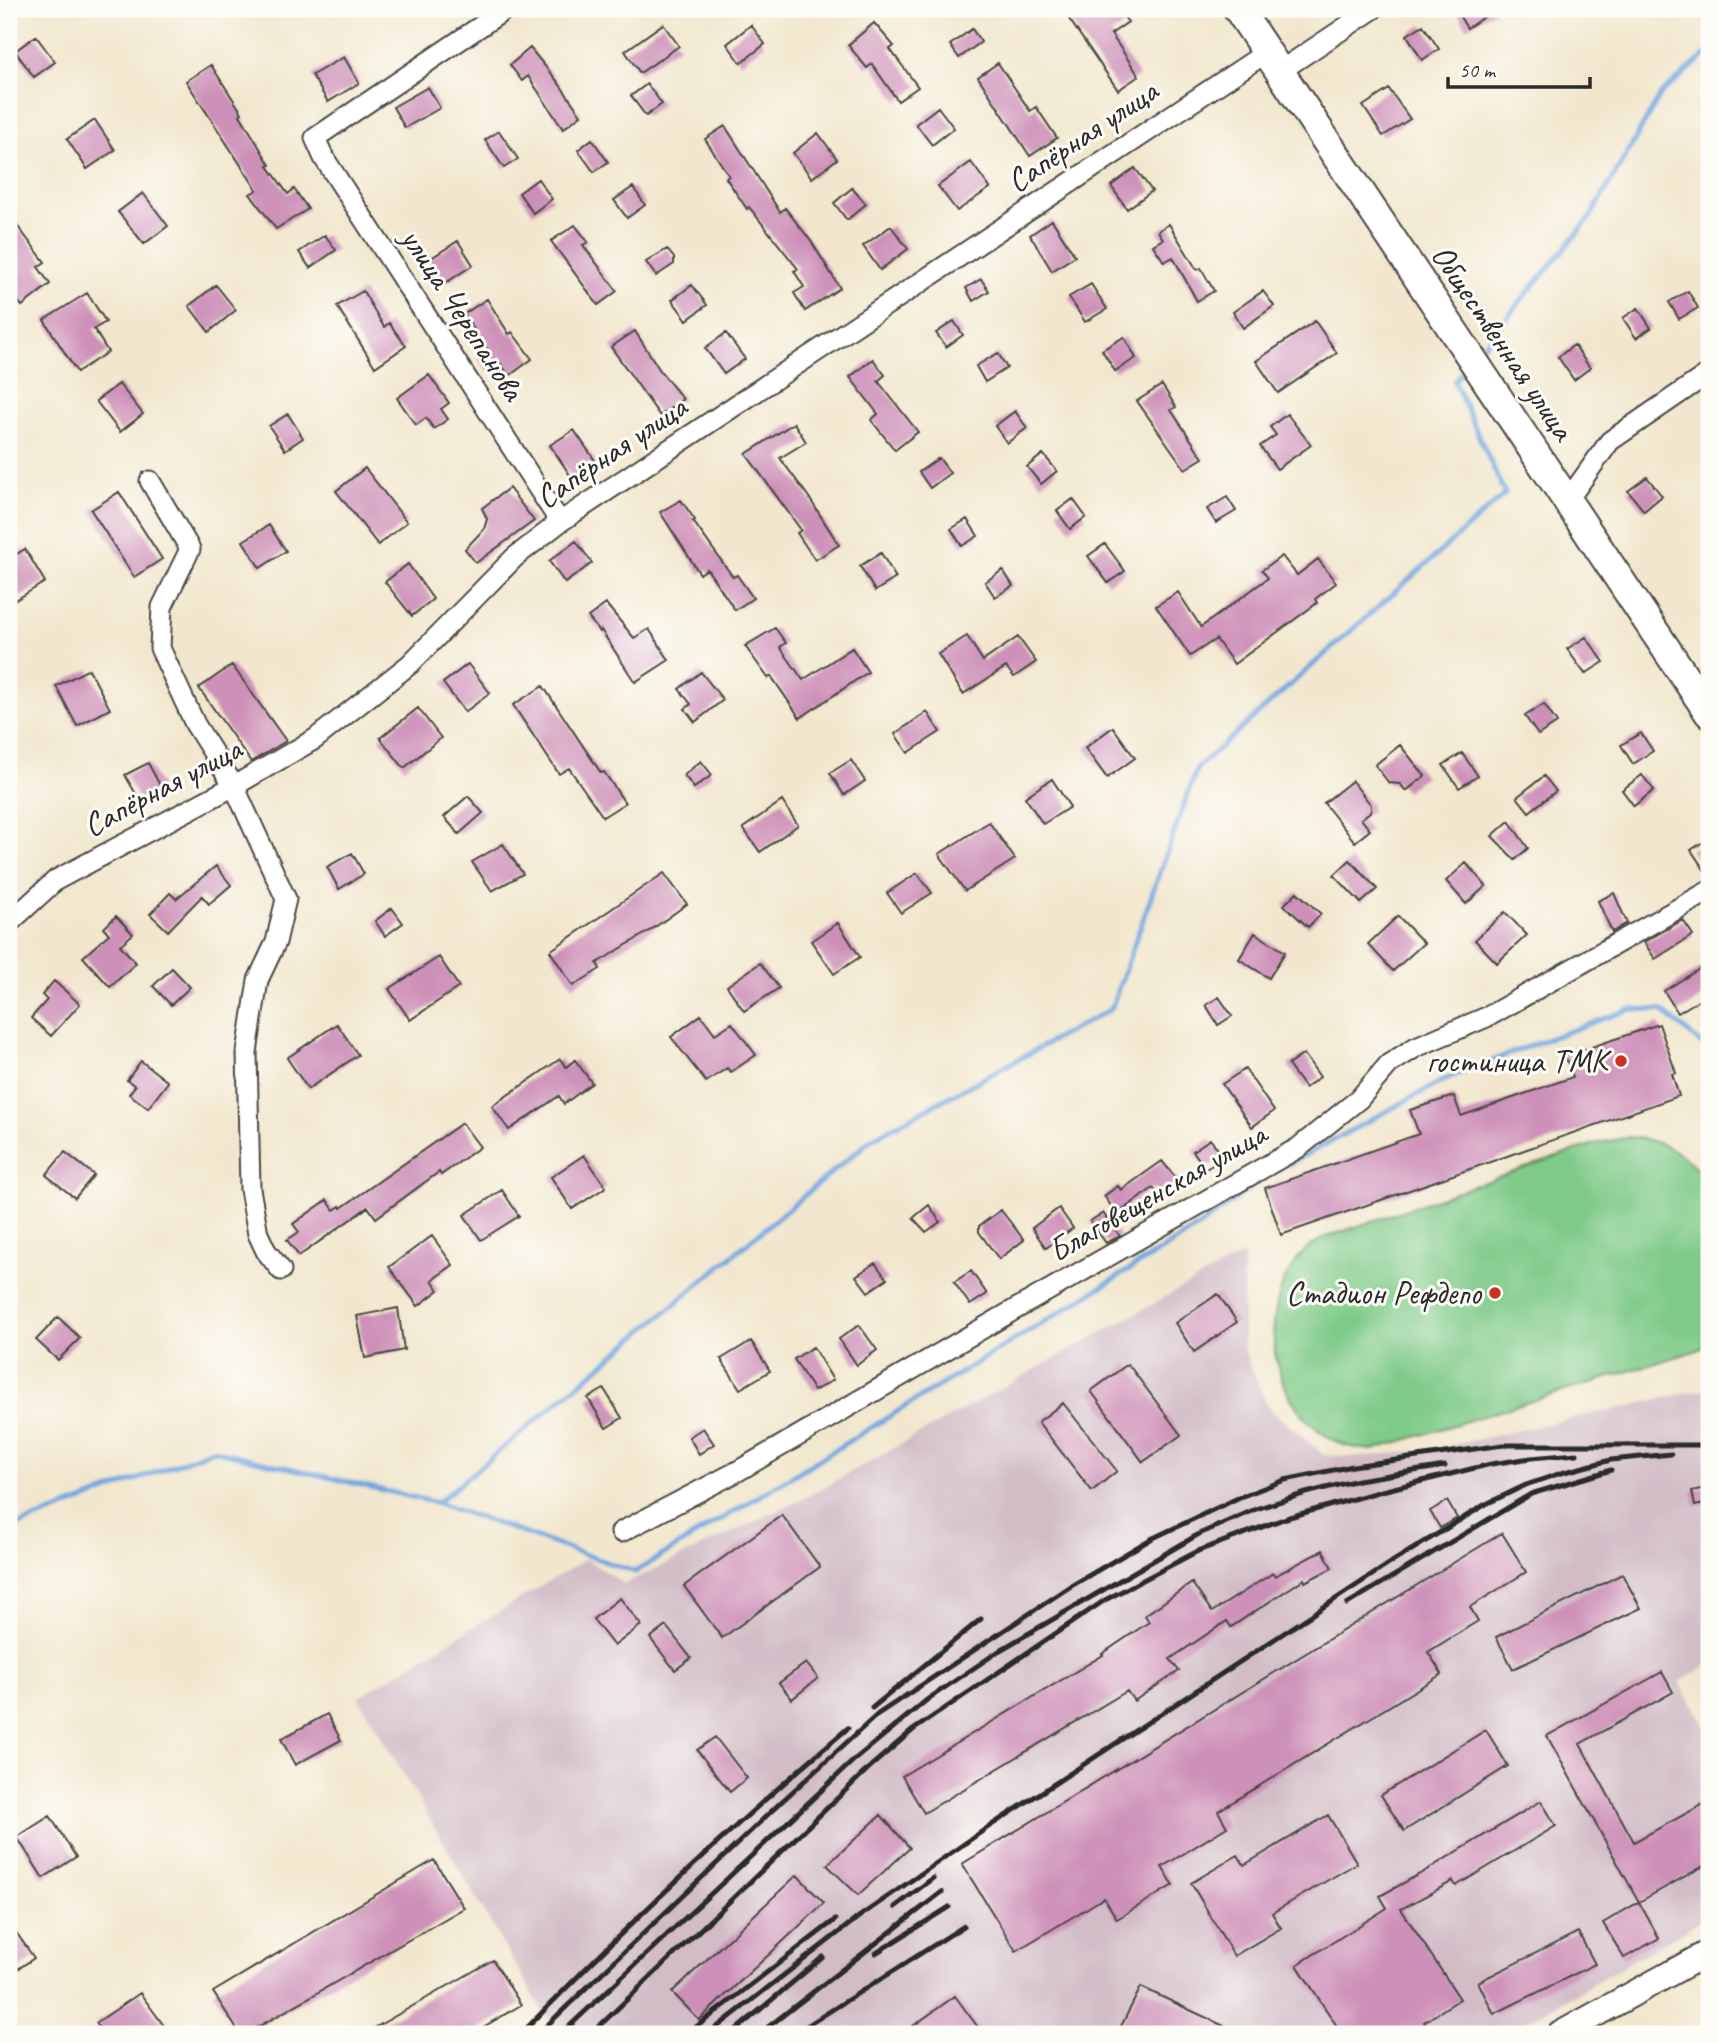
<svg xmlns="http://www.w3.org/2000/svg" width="1718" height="2043" font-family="Caveat,sans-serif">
<rect width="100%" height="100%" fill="#fdfcf7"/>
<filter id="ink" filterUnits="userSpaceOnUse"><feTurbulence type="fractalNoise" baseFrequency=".0143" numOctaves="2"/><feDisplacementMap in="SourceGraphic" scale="14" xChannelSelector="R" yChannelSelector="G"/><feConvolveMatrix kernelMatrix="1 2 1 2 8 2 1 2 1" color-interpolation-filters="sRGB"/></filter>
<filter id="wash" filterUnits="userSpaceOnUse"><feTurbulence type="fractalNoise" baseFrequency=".00686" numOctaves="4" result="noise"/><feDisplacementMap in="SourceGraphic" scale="28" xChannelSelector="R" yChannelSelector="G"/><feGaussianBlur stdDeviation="1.57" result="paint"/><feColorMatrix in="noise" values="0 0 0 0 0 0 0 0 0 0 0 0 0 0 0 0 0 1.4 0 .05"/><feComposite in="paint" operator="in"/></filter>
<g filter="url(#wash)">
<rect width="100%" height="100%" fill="#f2e7ce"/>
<path fill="#d2bdc7" d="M1243 1254V1348L1267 1406 1323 1455 1356 1457 1430 1450 1709 1388V1664L1680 1682 1709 1734V1916L1506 2034H556L358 1697 586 1559 624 1584 806 1497Z"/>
<path fill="#7eca88" stroke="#547a5a" stroke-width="2" d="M1629 1137C1664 1139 1686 1155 1709 1181V1342L1698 1350 1373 1450C1362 1449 1351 1448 1341 1444 1271 1412 1252 1314 1300 1256 1306 1249 1314 1244 1321 1239L1594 1144Z"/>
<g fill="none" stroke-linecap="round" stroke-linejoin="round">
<path stroke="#73a7e0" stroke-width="5" d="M1478 352 1590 218 1661 94 1709 52
M1289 1164 1450 1077 1553 1037 1631 1009 1661 1010 1709 1050
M437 1503 635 1572 1191 1232 1265 1177
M9 1529 213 1450 437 1503 873 1138 1111 1009 1197 768 1505 494 1454 381 1467 365"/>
</g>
<g id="blocks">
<path fill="#cd90b8" d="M1077 9H1118L1128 22 1111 34 1139 76 1118 90 1067 16Z
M1455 9H1496L1467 28Z
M874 23 894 46 890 49 918 87 898 101 872 64 867 68 848 45Z
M663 24 679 46 640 73 625 51Z
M751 25 765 44 741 63 727 44Z
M1423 25 1439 49 1422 60 1407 35Z
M972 29 981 42 959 58 950 45Z
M36 36 55 62 34 77 15 51Z
M530 48 558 82 581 115 563 129 528 76 522 81 510 65Z
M344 57 359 83 328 102 312 75Z
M998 63 1030 111 1036 107 1057 138 1030 156 978 77Z
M211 65 242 113 240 115 270 165 268 166 288 194 294 189 308 209 276 229 250 194 257 190 186 81Z
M647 84 662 104 646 116 631 96Z
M428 87 440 108 405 128 393 107Z
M1389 89 1410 119 1383 136 1363 106Z
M938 107 954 128 932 145 916 124Z
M95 120 115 150 87 169 67 139Z
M725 126 780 212 785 208 811 241 840 288 805 311 794 293 804 287 794 271 798 269 749 207 747 209 726 178 729 176 705 139Z
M499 131 518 159 504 168 485 140Z
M818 133 837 159 812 178 793 153Z
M592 139 608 162 594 172 578 150Z
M971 162 990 188 957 211 938 186Z
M1135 168 1152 191 1127 209 1111 186Z
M538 179 552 199 533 213 519 193Z
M633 187 645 205 627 218 614 200Z
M852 188 866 204 847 220 834 203Z
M143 193 168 226 144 244 118 212Z
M9 215 45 262 38 267 50 284 22 306 9 289Z
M1052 220 1075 256 1052 271 1030 235Z
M1169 224 1197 270 1201 268 1214 291 1197 301 1173 257 1164 262 1153 245 1163 239 1158 231Z
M575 225 588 242 583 245 617 291 598 305 551 241Z
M891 226 908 249 880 270 863 246Z
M325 235 336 250 310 268 299 252Z
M458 241 473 265 444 284 428 260Z
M667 249 674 258V264L656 276 646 262Z
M981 279 989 291 973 301 966 288Z
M1091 284 1107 309 1085 322 1069 297Z
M216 285 236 310 209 332 189 306Z
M692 285 707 305 687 320 672 300Z
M363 291 384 327 389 323 406 346 375 367 337 306Z
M1263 291 1274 306 1243 328 1233 312Z
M1688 291 1698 308 1679 319 1669 302Z
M87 293 106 322 94 329 108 352 77 372 44 320Z
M487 299 509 334 512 332 532 359 509 376 500 363 488 371 477 357 487 350 464 314Z
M1638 308 1651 328 1636 338 1623 318Z
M954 321 963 335 946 347 936 333Z
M1315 321 1337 353 1278 393 1256 361Z
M635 331 661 372 683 399 660 416 611 347Z
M726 333 745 359 724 374 705 348Z
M1124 337 1136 358 1115 371 1102 350Z
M1574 345 1590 368 1574 380 1558 357Z
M998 353 1007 368 985 382 976 366Z
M873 359 885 375 878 381 918 432 895 450 871 420 878 414 850 377Z
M429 375 449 403 441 409 448 419 434 429 426 418 416 425 397 398Z
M119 384 143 414 120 432 96 401Z
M1162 385 1176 407 1171 410 1203 458 1185 469 1137 401Z
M1015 411 1027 428 1007 443 995 426Z
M288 414 303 438 285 450 269 426Z
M1287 414 1311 445 1277 469 1260 446 1276 435 1270 427Z
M794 423 806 442 780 458 808 496 839 545 815 560 797 533 801 530 746 454Z
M574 430 596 462 572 478 550 445Z
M1043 454 1057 471 1041 484 1027 467Z
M939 458 950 473 930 488 919 472Z
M365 468 407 522 378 545 336 491Z
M1647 477 1662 496 1644 511 1628 491Z
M509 488 534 521 476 563 465 549 484 529 487 519 482 508Z
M119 492 162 559 134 577 91 510Z
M1227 497 1236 511 1216 523 1207 509Z
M1073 499 1086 517 1070 529 1057 511Z
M681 500 695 520 693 521 733 577 737 575 753 598 735 610 707 569 700 574 660 512Z
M967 519 978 536 962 546 951 529Z
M269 525 286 551 260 568 243 541Z
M576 541 592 563 565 583 549 561Z
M1105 544 1125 571 1108 583 1088 556Z
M25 549 45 582 9 604V559Z
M881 553 896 578 875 591 860 566Z
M1282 556 1297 575 1318 559 1336 583 1315 599 1317 603 1234 664 1216 639 1190 656 1156 606 1178 592 1201 627 1268 578 1262 570Z
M408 564 433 599 412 616 385 582Z
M1003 570 1013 586 995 597 985 582Z
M606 604 634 638 649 629 669 660 635 682 601 630 600 632 588 617Z
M775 628 786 643 780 647 803 680 852 648 868 672 800 718 771 676 768 678 745 646Z
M967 636 983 661 1018 637 1036 662 1014 677 1006 667 963 694 938 654Z
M1586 637 1604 662 1585 674 1567 649Z
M468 664 490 693 465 712 443 683Z
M232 665 286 741 251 762 199 688Z
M89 669 110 709 77 726 56 686Z
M701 672 723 700 695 722 685 709 691 704 679 689Z
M543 686 601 773 604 772 625 803 603 817 569 768 559 774 513 705Z
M1544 704 1557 723 1538 735 1525 716Z
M418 708 441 738 404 768 380 738Z
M927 712 940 732 908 753 895 734Z
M1113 727 1135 758 1107 778 1085 748Z
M1641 733 1653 751 1633 764 1621 745Z
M1400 745 1425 776 1406 791 1400 784 1389 783 1375 765Z
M1462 753 1478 776 1459 788 1443 765Z
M851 760 865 781 844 795 830 773Z
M701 761 712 775 694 788 684 775Z
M148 763 162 789 140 801 125 775Z
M1642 775 1654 790 1634 806 1622 790Z
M1544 776 1556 791 1529 812 1517 797Z
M1052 779 1070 807 1043 824 1025 797Z
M1352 781 1371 805V811L1361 819 1370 830 1355 842 1324 803Z
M468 796 483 813 459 834 444 817Z
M782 801 798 825 760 852 743 828Z
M1509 821 1528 848 1515 860 1492 836Z
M989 822 1015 859 965 891 939 854Z
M1709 838V877L1691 850Z
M503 844 523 874 492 891 472 862Z
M352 853 364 874 339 889 327 867Z
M1350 860 1377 889 1361 903 1334 875Z
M1466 863 1486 886 1466 904 1446 881Z
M216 866 231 885 209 904 202 896 168 931 150 914 170 893 176 899Z
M664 873 687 904 651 930 597 963 600 969 573 986 550 951Z
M917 873 932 893 901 913 887 893Z
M1297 892 1321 914 1308 927 1284 905Z
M1614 893 1627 923 1612 932 1598 901Z
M392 908 403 923 385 936 375 921Z
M1505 912 1527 935 1497 963 1475 940Z
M116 916 133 934 120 945 136 963 110 987 83 957 109 934 104 928Z
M1398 916 1424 943 1393 971 1368 944Z
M1683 920 1693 935 1655 959 1644 942Z
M838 923 860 957 834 974 811 941Z
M1255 933 1285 952 1269 978 1239 959Z
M439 957 459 987 410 1020 389 989Z
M760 963 779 988 744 1011 727 986Z
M1709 963V994L1678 1013 1664 991Z
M172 968 190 987 171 1005 153 986Z
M54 981 80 1004 51 1036 31 1018 47 1000 42 995Z
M1219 997 1232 1016 1218 1025 1206 1005Z
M701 1015 715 1034 732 1023 756 1055 731 1072 727 1068 706 1082 671 1037Z
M337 1024 358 1055 308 1089 287 1058Z
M1659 1024 1676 1073 1672 1074 1679 1096 1281 1235 1265 1188 1419 1134 1410 1110 1454 1096 1461 1116 1573 1077 1565 1056Z
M1304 1054 1320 1077 1305 1088 1288 1065Z
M560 1059 566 1067 575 1060 592 1083 564 1104 559 1096 509 1130 492 1106Z
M141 1061 168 1082 148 1108 129 1094 135 1086 127 1080Z
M1245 1069 1274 1111 1252 1127 1222 1084Z
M462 1123 480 1147 441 1175 439 1172 376 1218 368 1207 299 1256 287 1240 299 1232 293 1224 327 1200 334 1210 340 1206 341 1208Z
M1210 1139 1224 1157 1206 1169 1193 1151Z
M65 1152 94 1175 75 1198 46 1175Z
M584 1155 606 1187 572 1209 551 1177Z
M1162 1161 1181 1184 1161 1198 1153 1188 1117 1214 1104 1196 1118 1186 1121 1190Z
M502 1190 519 1216 481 1240 464 1215Z
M929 1205 940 1222 926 1232 913 1218Z
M1059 1208 1073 1228 1046 1248 1032 1228Z
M1001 1210 1024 1240 999 1259 979 1232V1226Z
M1103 1213 1120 1236 1106 1243 1090 1221Z
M432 1236 453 1265 432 1280 439 1290 418 1306 389 1267Z
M875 1263 887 1279 868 1292 856 1276Z
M971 1271 987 1294 970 1305 954 1282Z
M1218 1294 1237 1322 1194 1352 1175 1323Z
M398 1308 404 1350 365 1358 357 1316Z
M58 1317 80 1338 58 1360 36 1340Z
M859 1325 877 1350 857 1365 839 1339Z
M751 1341 770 1371 740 1389 721 1359Z
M813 1347 833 1380 814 1391 794 1359Z
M1128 1364 1181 1435 1143 1462 1091 1391Z
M604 1389 622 1418 606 1428 588 1398Z
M1063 1403 1117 1471 1092 1491 1038 1422Z
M703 1428 714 1444 699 1454 689 1437Z
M1709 1487V1503L1695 1506 1692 1491Z
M1447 1501 1457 1518 1440 1528 1430 1511Z
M782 1515 820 1567 722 1638 684 1586Z
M1502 1533 1526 1572 1470 1607 1478 1621 1428 1652 1442 1674 1218 1811 1227 1827 1162 1867 1173 1885 1117 1919 1104 1898 1016 1951 962 1864Z
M1323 1550 1332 1568 1305 1582 1304 1579 1231 1627 1227 1621 1170 1659 1179 1671 1134 1701 1127 1691 924 1813 902 1776 1103 1655 1102 1654 1149 1622 1145 1615 1192 1583 1212 1612 1273 1573 1275 1576Z
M1622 1574 1641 1608 1513 1669 1496 1637Z
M620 1598 641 1625 614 1646 593 1619Z
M666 1626 691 1658 675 1670 650 1638Z
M806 1663 818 1678 792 1699 779 1683Z
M1662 1672 1673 1692 1580 1744 1634 1842 1709 1801V1863L1639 1902 1547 1736Z
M327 1714 341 1740 295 1765 281 1739Z
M1486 1730 1508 1766 1404 1831 1381 1795Z
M715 1737 747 1778 730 1792 697 1750Z
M1541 1801 1556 1826 1456 1886 1453 1881 1401 1909 1460 1999 1424 2022 1432 2034H1342L1297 1965 1387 1908 1380 1896 1420 1874Z
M881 1815 910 1848 858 1895 827 1865Z
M1328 1815 1357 1863 1272 1913 1281 1928 1234 1956 1191 1883 1238 1855 1244 1865Z
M50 1816 76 1857 43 1878 17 1837Z
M434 1860 464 1908 246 2034H240L213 1992Z
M797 1875 824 1903 699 2020 672 1992Z
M1639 1902 1659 1938 1624 1958 1603 1923Z
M9 1922 34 1958 9 1975Z
M1578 1932 1595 1964 1494 2014 1478 1982Z
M493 1960 521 2005 471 2034H364Z
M1141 1987 1241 2034H1117Z
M140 1993 170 2034H104L96 2023Z
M955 1996 983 2034H902Z"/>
</g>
</g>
<g filter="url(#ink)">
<use href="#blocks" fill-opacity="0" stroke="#494743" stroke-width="2"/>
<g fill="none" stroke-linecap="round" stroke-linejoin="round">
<defs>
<path id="minor" d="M506 9 315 138 324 158 560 522
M1280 71 1373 9
M150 481 190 549 162 607 160 648 195 724 234 786 286 899 276 942 258 980 247 1052 250 1189 258 1234 266 1251 281 1270
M1567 501 1610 441 1709 373
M9 923 56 880 234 786 315 739 410 664 515 557 560 522 1267 52
M621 1532 738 1471 1014 1310 1298 1148 1359 1099 1389 1064 1416 1047 1489 1016 1709 891"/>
<path id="tertiary" d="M1560 2034 1709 1952"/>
<path id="secondary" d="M1238 9 1709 713"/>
</defs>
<use href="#minor" stroke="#494743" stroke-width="23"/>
<use href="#tertiary" stroke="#494743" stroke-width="28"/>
<use href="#secondary" stroke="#494743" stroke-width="32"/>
<use href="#minor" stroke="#fff" stroke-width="19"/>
<use href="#tertiary" stroke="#fff" stroke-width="24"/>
<use href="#secondary" stroke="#fff" stroke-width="28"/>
<path stroke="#2b2b2b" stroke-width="5" d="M1347 1604 1531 1494 1611 1470
M872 1708 981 1619
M895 1907 933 1878
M876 1953 949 1907
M521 2034C625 1927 734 1824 848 1728
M538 2034 780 1803 878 1714 1071 1586 1151 1539 1240 1497 1285 1480 1353 1466 1503 1445H1709
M561 2034 854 1760 928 1699 1002 1649 1199 1534 1256 1509 1306 1493 1358 1480 1445 1466
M591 2034 871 1766 913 1730 1105 1600 1198 1551 1286 1518 1378 1492 1491 1464 1531 1458 1577 1454
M687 2034 835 1920
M708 2034 860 1916 987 1828 1392 1562 1486 1504 1526 1485 1561 1473 1611 1460 1671 1454
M731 2034 823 1957
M759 2034 942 1892
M794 2034 964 1926"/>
</g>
</g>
<g fill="#c8321e" stroke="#fdfcf7" stroke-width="2.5">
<circle cx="1621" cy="1061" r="7"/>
<circle cx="1495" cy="1293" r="7"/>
</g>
<g text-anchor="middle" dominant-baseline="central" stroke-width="6" stroke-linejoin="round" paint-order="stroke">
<g font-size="33" fill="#2b2b2b" stroke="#fdfcf7">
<text transform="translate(1082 136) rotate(-34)">Сапёрная улица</text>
<text transform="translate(463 314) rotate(57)">улица Черепанова</text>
<text transform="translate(1503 342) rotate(56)">Общественная улица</text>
<text transform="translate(611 452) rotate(-34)">Сапёрная улица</text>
<text transform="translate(162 787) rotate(-28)">Сапёрная улица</text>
<text transform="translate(1157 1192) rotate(-30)">Благовещенская улица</text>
</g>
<g font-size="33" fill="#2b2b2b" stroke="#fdfcf7" text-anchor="end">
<text x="1607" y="1061">гостиница ТМК</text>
<text x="1481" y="1293">Стадион Рефдепо</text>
</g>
</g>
<rect width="1718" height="2043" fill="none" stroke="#fdfcf7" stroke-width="35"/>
<path d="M1448 77v10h142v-10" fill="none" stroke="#2b2b2b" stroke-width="3.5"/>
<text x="1459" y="77" font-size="21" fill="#2b2b2b" stroke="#fdfcf7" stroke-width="5" paint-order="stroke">50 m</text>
</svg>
